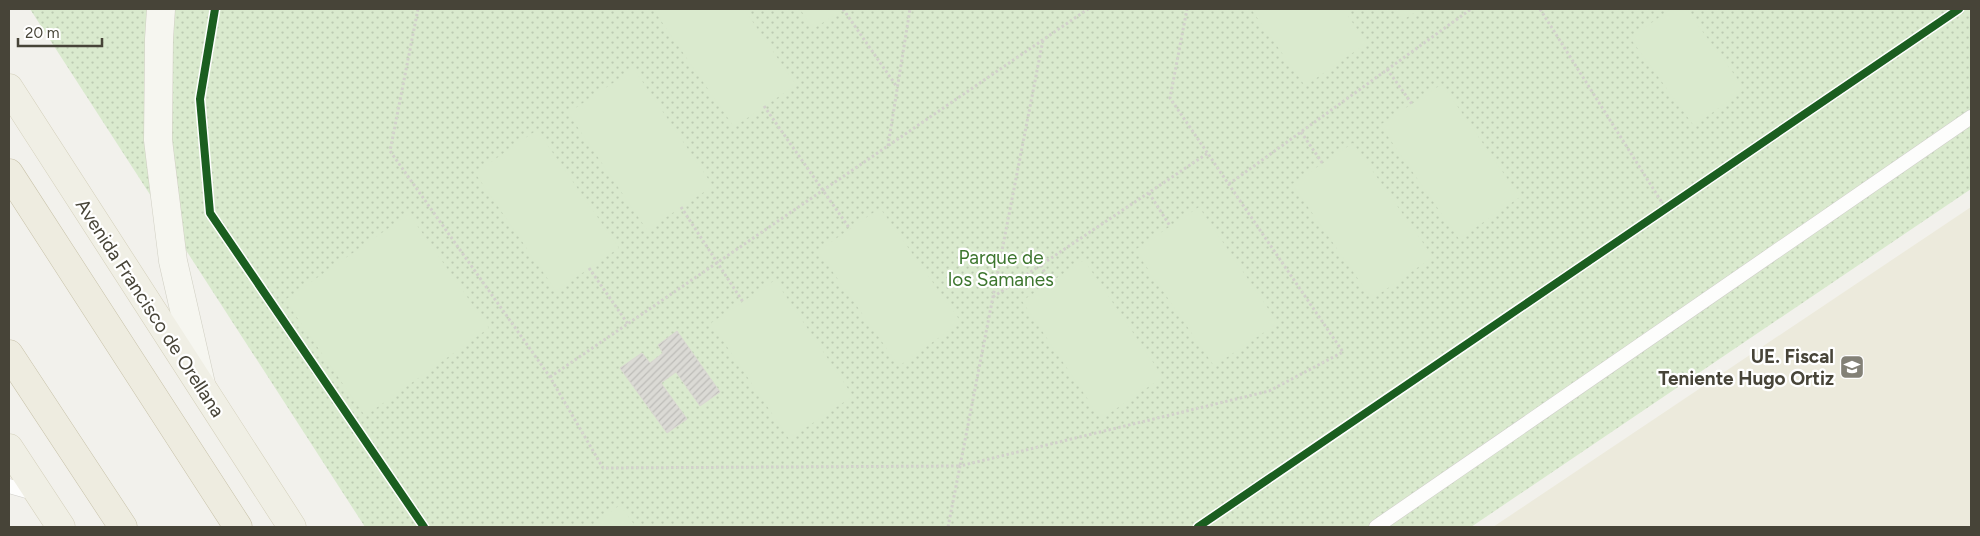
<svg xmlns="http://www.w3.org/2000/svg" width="1980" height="536" font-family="Figtree,sans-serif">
<defs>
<pattern id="park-dots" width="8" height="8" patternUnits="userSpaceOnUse" patternTransform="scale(1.25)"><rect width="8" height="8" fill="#daeace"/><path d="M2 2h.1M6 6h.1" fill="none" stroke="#bccab2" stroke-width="1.8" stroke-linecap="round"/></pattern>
<pattern id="building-hatch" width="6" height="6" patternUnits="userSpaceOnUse" patternTransform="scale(1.25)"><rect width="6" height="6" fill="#dbdad5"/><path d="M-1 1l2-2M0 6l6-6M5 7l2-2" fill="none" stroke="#bdbcb8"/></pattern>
</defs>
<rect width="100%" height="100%" fill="#f2f1ec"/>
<path fill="#eceadc" d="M1971 207V527H1493Z"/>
<path fill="url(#park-dots)" d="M30 9H1971V189L1471 527H365Z"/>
<path fill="#daeace" d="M660 9H744L796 85 734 127 655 12Z
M800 9H844L813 29Z
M1251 9H1343L1367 43 1305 86Z
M1395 9H1420L1403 20Z
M1671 9H1686L1745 89 1694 126 1630 38Z
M634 69 713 186 647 230 568 113Z
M1442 84 1520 197 1459 239 1380 125Z
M537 130 619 248 556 291 475 173Z
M1353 143 1433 257 1372 299 1292 184Z
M1199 207 1278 323 1214 366 1135 250Z
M880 208 961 322 899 366 818 251Z
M409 214 489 328 365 416 285 300Z
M1084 260 1163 377 1101 419 1022 301Z
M775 280 853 396 789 439 711 323Z
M620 505 636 527H590Z"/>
<path fill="url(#building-hatch)" stroke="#dad8d2" d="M677 331 720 392 700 406 676 372 661 383 687 419 667 433 620 368 642 353 650 363 663 353 658 345Z"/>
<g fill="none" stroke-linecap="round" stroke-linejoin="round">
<defs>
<path id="service" d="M9 486 37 494
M1376 527 1971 117"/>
<path id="secondary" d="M161 9 159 39 158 140 173 261 201 384"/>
<path id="primary" d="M9 88 292 527
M9 448 61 527"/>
<path id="trunk" d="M9 173 238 527
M9 354 123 527"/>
</defs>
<use href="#service" stroke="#d0cfca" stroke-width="15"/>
<use href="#secondary" stroke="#d0cfc3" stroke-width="29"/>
<use href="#primary" stroke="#d3cfba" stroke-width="29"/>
<use href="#trunk" stroke="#c8c2a9" stroke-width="29"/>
<path stroke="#d2d1cb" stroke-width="3" stroke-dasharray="2.5 2.5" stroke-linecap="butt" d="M418 9 390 151 550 377 603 468 960 466 1043 40
M843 9 897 87
M1540 9 1666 209
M1387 69 1412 104
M764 106 850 229
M1301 132 1323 164
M888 146 910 9
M1229 184 1471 9
M1149 193 1170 226
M681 207 743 302
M1041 265 1050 283
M589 268 628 324
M993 297 1208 153
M550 377 1088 9
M948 527 960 466 1269 391 1343 352 1170 98 1187 9"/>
<use href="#service" stroke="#fdfdfc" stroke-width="14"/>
<use href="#secondary" stroke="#f6f6f0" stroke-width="28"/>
<use href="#primary" stroke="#f0efe5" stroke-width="28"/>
<use href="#trunk" stroke="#eeece0" stroke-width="28"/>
<defs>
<path id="cycleway" d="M215 9 200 99 210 213 424 527
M1198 527 1959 9"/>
</defs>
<use href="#cycleway" stroke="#fff" stroke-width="11"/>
<use href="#cycleway" stroke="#1b5e20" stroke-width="8"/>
</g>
<defs>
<symbol id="school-square" viewBox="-11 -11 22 22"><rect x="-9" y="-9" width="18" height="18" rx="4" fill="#838177" stroke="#fff"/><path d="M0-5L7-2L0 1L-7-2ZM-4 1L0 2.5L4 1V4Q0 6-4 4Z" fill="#fff"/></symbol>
</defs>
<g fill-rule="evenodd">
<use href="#school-square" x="1838" y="353" width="28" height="28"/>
</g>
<g text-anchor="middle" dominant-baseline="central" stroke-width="4.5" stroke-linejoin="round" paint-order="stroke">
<g font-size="19" fill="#3d762e" stroke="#fff">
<text x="1001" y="257">Parque de<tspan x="1001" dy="22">los Samanes</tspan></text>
</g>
<g font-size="19" fill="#474438" stroke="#fff">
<text transform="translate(150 308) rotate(57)">Avenida Francisco de Orellana</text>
</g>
<g font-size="19" font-weight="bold" fill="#474438" stroke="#fff" text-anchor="end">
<text x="1834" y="356">UE. Fiscal<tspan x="1834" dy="22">Teniente Hugo Ortiz</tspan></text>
</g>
</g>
<rect width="1980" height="536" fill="none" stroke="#474438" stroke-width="20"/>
<path d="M18 38v8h84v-8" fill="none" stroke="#474438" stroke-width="2.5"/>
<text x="25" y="38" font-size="15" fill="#474438" stroke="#ffffff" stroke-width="4" paint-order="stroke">20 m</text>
</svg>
